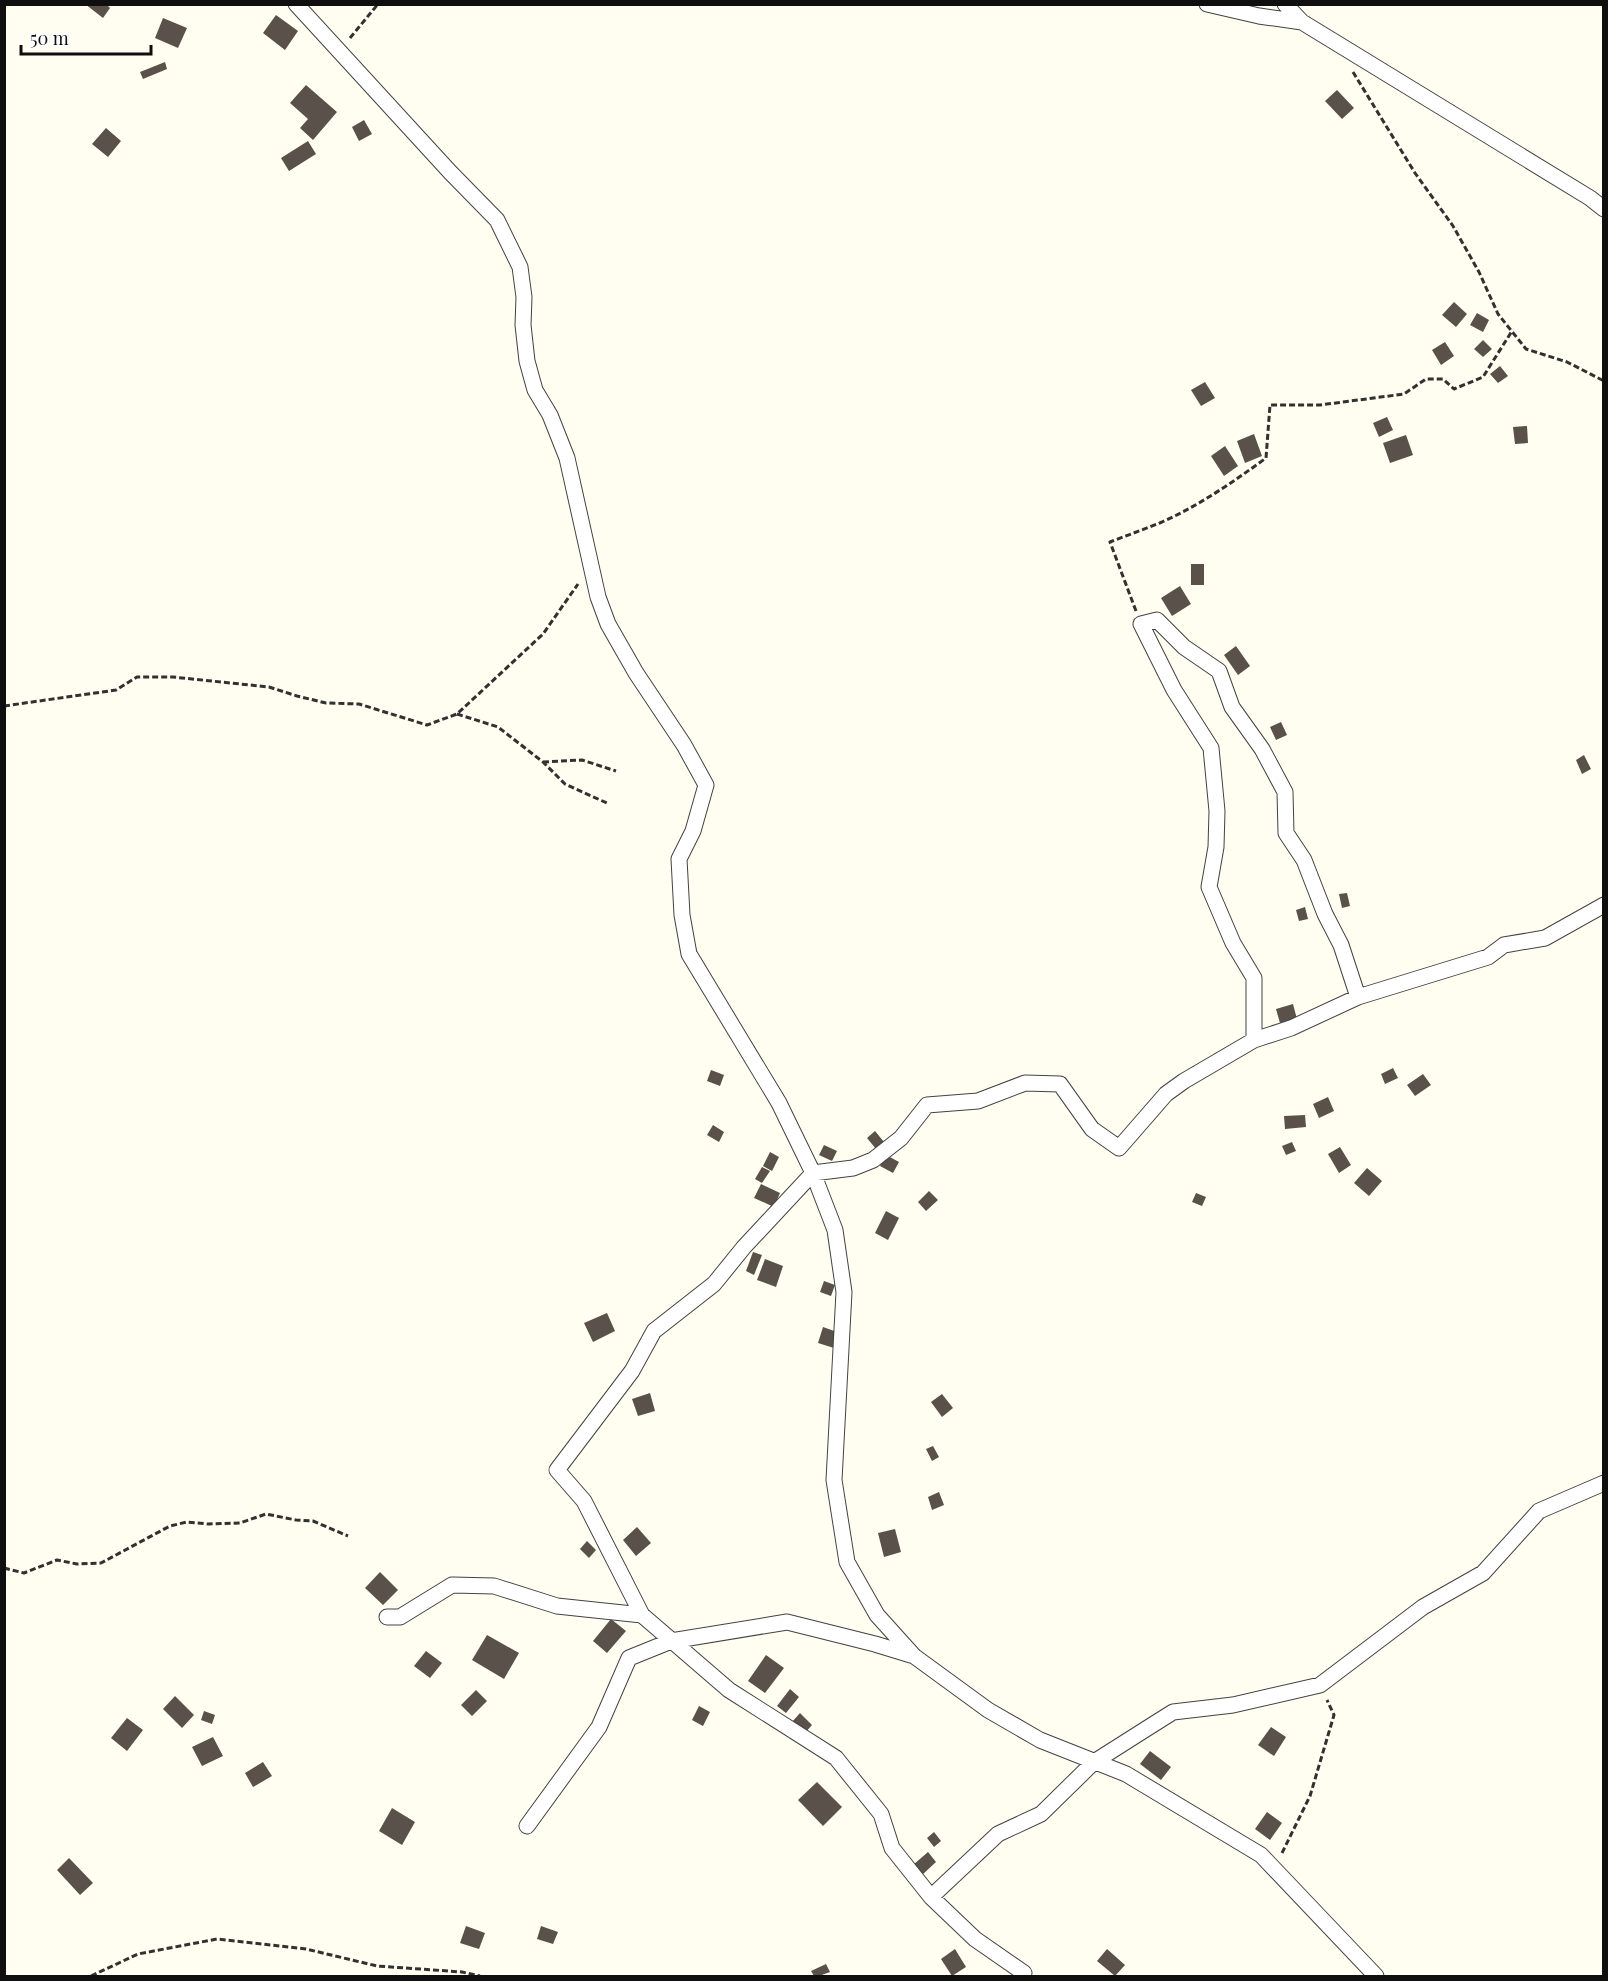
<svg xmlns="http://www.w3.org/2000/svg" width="1608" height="1981" font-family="'Playfair Display',serif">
<rect width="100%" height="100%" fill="#fffef1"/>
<path fill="#59514a" d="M85 4H106L110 8 103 18Z
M276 15 298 31 285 50 263 33Z
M163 18 187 28 178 48 155 38Z
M165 62 167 69 143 79 140 72Z
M306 85 337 112 313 140 300 128 308 119 290 103Z
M1337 90 1354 108 1342 119 1325 101Z
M364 120 372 134 359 141 352 127Z
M106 128 121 141 108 157 92 144Z
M308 141 316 154 289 171 281 158Z
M1454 302 1467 314 1456 327 1442 315Z
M1477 313 1489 320 1483 332 1470 325Z
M1483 340 1492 349 1483 357 1474 349Z
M1445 342 1454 356 1441 365 1432 350Z
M1500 366 1508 376 1498 383 1490 374Z
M1205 382 1215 398 1201 406 1191 390Z
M1387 417 1393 430 1379 437 1373 423Z
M1527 426 1528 443 1515 444 1513 427Z
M1254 434 1262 456 1245 463 1237 441Z
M1406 435 1413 455 1390 463 1383 443Z
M1225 446 1238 466 1224 476 1211 456Z
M1191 564H1204V585H1191Z
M1180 586 1191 604 1172 616 1161 598Z
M1236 646 1250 666 1238 675 1224 655Z
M1281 722 1287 735 1276 740 1270 727Z
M1584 755 1591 769 1582 774 1576 760Z
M1347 893 1350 906 1342 908 1339 894Z
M1305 907 1308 919 1299 921 1296 910Z
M1293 1004 1297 1019 1280 1023 1276 1009Z
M1393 1068 1398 1078 1385 1084 1381 1074Z
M711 1070 724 1075 720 1086 707 1081Z
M1423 1074 1431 1085 1415 1096 1407 1085Z
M1328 1097 1334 1111 1319 1118 1313 1104Z
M1305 1115 1306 1127 1285 1129 1284 1116Z
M713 1125 724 1132 719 1142 707 1135Z
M875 1131 884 1142 876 1149 867 1138Z
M1292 1142 1296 1151 1286 1155 1282 1146Z
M824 1145 837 1151 832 1161 819 1155Z
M1340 1147 1351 1165 1339 1173 1328 1154Z
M770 1152 779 1157 772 1171 763 1166Z
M886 1155 899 1162 893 1173 880 1166Z
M762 1167 770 1171 762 1183 755 1179Z
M1367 1168 1382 1181 1369 1196 1354 1183Z
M761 1184 780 1193 774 1207 754 1198Z
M929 1191 938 1200 926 1211 918 1202Z
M1196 1193 1206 1197 1202 1206 1192 1202Z
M886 1211 899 1218 888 1240 875 1233Z
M753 1252 762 1255 754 1275 746 1271Z
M765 1259 783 1266 776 1287 757 1280Z
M824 1281 835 1285 831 1296 820 1292Z
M607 1313 615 1331 593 1342 584 1323Z
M823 1327 840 1333 834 1348 818 1343Z
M650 1393 655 1411 638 1416 632 1399Z
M942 1394 953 1408 942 1417 931 1402Z
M933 1446 939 1457 932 1461 926 1449Z
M939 1492 944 1505 932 1510 928 1497Z
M637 1527 651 1543 636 1556 623 1540Z
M895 1529 901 1552 884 1557 878 1533Z
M587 1541 596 1550 589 1558 580 1549Z
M380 1572 398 1590 383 1605 365 1588Z
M611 1619 626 1631 607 1653 593 1641Z
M487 1635 519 1653 504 1679 472 1660Z
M426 1651 442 1663 430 1678 414 1666Z
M766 1655 784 1668 765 1693 748 1681Z
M790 1689 799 1697 786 1713 777 1706Z
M476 1690 487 1701 472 1716 461 1705Z
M175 1696 194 1715 182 1728 163 1709Z
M699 1706 710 1712 703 1726 692 1720Z
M204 1711 215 1715 212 1724 201 1720Z
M800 1713 812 1725 804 1734 792 1722Z
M127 1718 143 1730 127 1751 111 1738Z
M1271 1727 1286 1737 1274 1756 1258 1745Z
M213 1737 223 1756 202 1766 192 1747Z
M1150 1751 1171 1767 1161 1780 1140 1764Z
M263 1762 272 1776 253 1787 245 1773Z
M817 1782 842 1807 823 1826 798 1800Z
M392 1808 415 1822 402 1845 379 1831Z
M1267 1812 1282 1823 1270 1840 1255 1829Z
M934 1832 941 1841 934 1847 927 1838Z
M928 1852 936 1862 922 1875 913 1865Z
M69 1858 93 1883 80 1895 57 1870Z
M466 1926 485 1933 479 1949 460 1943Z
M541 1926 558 1932 553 1944 537 1939Z
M955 1949 966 1967 952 1976 941 1959Z
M1107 1949 1125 1965 1115 1976 1097 1961Z
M826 1964 830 1972 819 1976H814L811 1971Z"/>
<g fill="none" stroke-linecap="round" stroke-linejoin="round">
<defs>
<path id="minor" d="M296 4 450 172 497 220 520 267 524 297 523 325 527 361 535 390 550 415 567 458 598 597 608 624 636 673 684 745 706 785 693 831 679 859 682 915 689 954 779 1103 813 1173 835 1230 844 1292 834 1480 847 1562 877 1615 914 1656 988 1710 1040 1740 1126 1774 1261 1855 1376 1976
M1207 4 1259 16 1302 22
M1285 4 1302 22 1590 198 1604 209
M1254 1040V978L1233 943 1209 887 1216 847 1217 811 1211 748 1174 690 1141 624 1157 620 1184 647 1219 671 1232 707 1262 749 1285 792 1286 833 1304 860 1325 914 1341 945 1358 997
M642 1615 584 1501 557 1470 632 1371 654 1331 714 1284 744 1247 813 1173 853 1168 873 1160 901 1138 927 1105 978 1101 1025 1083 1060 1084 1092 1129 1119 1148 1166 1094 1184 1081 1254 1040 1291 1028 1358 997 1488 957 1504 945 1545 938 1604 905
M387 1617H400L452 1585 494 1586 557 1606 642 1615 729 1690 836 1758 881 1814 892 1848 931 1897 975 1939 1024 1973
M527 1826 599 1727 629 1658 671 1641 787 1622 875 1644 911 1655
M931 1897 998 1834 1041 1814 1094 1762 1146 1729 1173 1712 1233 1705 1320 1685 1423 1607 1483 1573 1539 1511 1604 1483"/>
</defs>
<use href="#minor" stroke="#424242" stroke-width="17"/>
<path stroke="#313131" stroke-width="3" stroke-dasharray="6 3" stroke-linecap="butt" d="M350 38 378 4
M1353 72 1415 173 1453 226 1479 272 1498 314 1526 349 1567 362 1604 381
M1136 611 1110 542C1128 535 1145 529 1162 522 1200 505 1233 482 1266 458L1270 405H1320L1404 394 1426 379H1443L1454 389 1483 377 1512 331
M4 706 116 690 137 677H173L269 687 297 696 326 703 359 704 427 725 457 714 543 634 578 584
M457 714 498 727 543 762 565 784 609 804
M543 762 582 760 616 771
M4 1568 24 1573 57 1560 77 1564 101 1563 170 1526 187 1522 208 1524 240 1523 266 1514 296 1520 313 1521 348 1536
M1282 1853 1310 1796 1334 1715 1327 1700
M91 1976 138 1954 217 1939 306 1949 377 1966 462 1972 480 1976"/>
<use href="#minor" stroke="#fff" stroke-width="15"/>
</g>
<rect width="1608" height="1981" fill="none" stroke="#0f0f0f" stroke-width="12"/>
<path d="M21 45v9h130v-9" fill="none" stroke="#0f0f0f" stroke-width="3"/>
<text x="30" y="45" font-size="18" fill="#0f0f0f" stroke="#ffffff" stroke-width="4.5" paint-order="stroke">50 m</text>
</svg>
